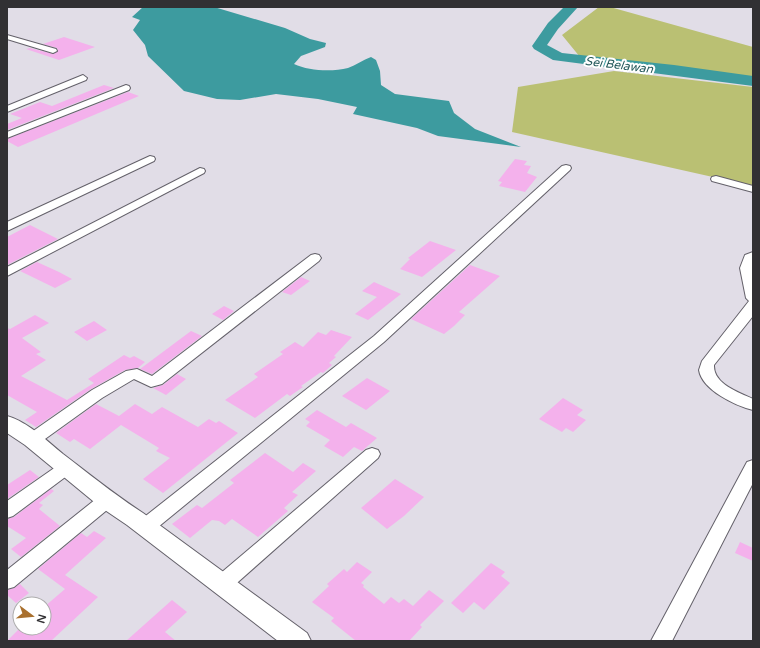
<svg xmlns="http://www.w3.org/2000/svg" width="760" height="648" font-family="'Varela Round',sans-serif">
<rect width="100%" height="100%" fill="#e1dde7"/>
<path fill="#bac073" d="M599 7H610L753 47V79L580 57 562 35Z
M614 71 753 87V186L512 132 518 87Z"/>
<path fill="#3d9b9f" d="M143 7H214L285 28 310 39 326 43 325 47 301 56 294 64C309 71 332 72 348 68 356 65 363 60 371 57L376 60 380 71 381 85 395 94 449 101 454 113 475 129 521 147 438 136 417 128 353 114 357 107 318 99 276 94 240 100 217 99 184 91 148 56 145 45 133 30 140 20 132 17Z"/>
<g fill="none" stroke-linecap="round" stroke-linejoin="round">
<path fill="#3d9b9f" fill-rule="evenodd" d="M564 7H578L558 29 547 45 562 53 674 65 753 76V86L553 60 534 49 532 46 548 23Z"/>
</g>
<path fill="#f4b1ec" d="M64 37 95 47 59 60 26 49 30 48 54 54 58 51 57 48 43 44Z
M104 85 114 88 7 130V124L22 118 10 114 40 102 52 106Z
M128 92 139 96 18 147 7 141V139Z
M515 159 527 161 524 165 531 166 527 173 537 177 525 192 499 186 502 182 498 181Z
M30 225 58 239 7 265V237Z
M430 241 456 250 422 277 400 269 410 259 408 258Z
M37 262 59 272 72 279 55 288 20 271Z
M470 265 500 276 459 312 465 315 454 326 444 334 411 319Z
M301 277 310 281 291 295 282 292Z
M374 282 401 294 368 320 355 314 377 297 362 291Z
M224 306 234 311 223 320 212 314Z
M35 315 49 323 22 338 41 352 36 354 46 360 21 376 67 400 94 383 88 379 124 355 130 358 134 356 145 362 138 368 125 370 91 389 36 427 25 420 37 412 7 395V328L10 329Z
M94 321 107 330 87 341 74 332Z
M331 330 352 337 334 356 336 357 329 363 332 365 323 373 321 372 301 386 303 387 290 396 287 394 255 418 225 400 258 377 254 374 283 354 280 352 295 342 303 347 318 332 326 335Z
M191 331 202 336 152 374 140 369Z
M177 374 186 379 166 395 153 388 163 385Z
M367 378 390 391 366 410 342 396Z
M563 398 583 410 577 415 586 420 573 432 566 428 562 432 539 419Z
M96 404 119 416 135 404 152 414 162 407 198 427 209 419 216 423 219 421 238 433 163 493 143 479 170 458 156 451 159 448 121 425 90 449 74 439 70 442 56 433Z
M317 410 346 427 351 423 377 438 362 451 354 447 343 457 324 446 330 440 306 426 310 422 305 419Z
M265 453 293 472 303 463 316 471 292 492 298 495 284 508 288 511 258 537 232 519 225 525 219 521 212 520 190 538 172 524 197 505 202 508 234 483 230 480Z
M30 470 39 477 7 499V485Z
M395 479 424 497 404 516 387 529 361 508Z
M51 489 54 491 39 503 43 505 39 509 60 526 21 557 11 549 26 538 7 526V519L14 517Z
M94 531 106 538 65 575 98 597 51 641H7L20 628H44V607L65 589 38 569 81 533 87 537Z
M740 542 753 548V561L735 553Z
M357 562 372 572 361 583 364 585 363 587 384 604 391 597 399 603 404 599 413 606 429 590 444 601 420 625 422 627 409 641H356L331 621 334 618 312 602 329 586 327 584 344 569 347 572Z
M491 563 505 572 501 576 510 583 484 610 474 602 463 613 451 603Z
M20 584 29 593 16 603 7 595V590L14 588Z
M172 600 187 612 165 632 176 641H126Z"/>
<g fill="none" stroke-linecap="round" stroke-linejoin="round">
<defs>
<path id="minor" d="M7 35 56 49 57 51 53 53 7 39Z
M83 75 87 78 86 80 7 112V106Z
M126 85 129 86 130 88 129 90 7 138V132Z
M150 156 154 157 155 159 154 161 7 231V222Z
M566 165 570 166 571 168 570 170 384 342 152 532 145 534 138 532 136 527 138 522 374 336 562 166Z
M200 168 204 169 205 171 204 173 7 276V267Z
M716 176 753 186V192L712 181 711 179 712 177Z
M753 252V316L714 365C713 384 738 392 753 399V410C736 406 702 390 699 370L702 361 749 301 746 298 740 268 745 255Z
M315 254 319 255 321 258 319 261 162 384 151 387 134 379 102 398 38 444 32 446 26 444 24 440 26 436 92 390 126 371 137 369 152 376 311 255Z
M372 448 378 450 380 454 378 458 229 590 222 592 215 590 212 584 215 578 366 450Z
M753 460V483L672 641H651L747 462Z
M66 462 72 464 75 468 72 472 13 516 7 518V501L60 464Z
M107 493 113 495 116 500 113 505 14 587 7 589V570L101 495Z"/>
<path id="tertiary" d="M7 416C28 422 47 441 63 454 89 474 115 495 143 513L307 633 311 641H278L127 525 99 506 25 445 7 433Z"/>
</defs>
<use href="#minor" stroke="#64616a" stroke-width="2"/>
<use href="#tertiary" stroke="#64616a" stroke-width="2"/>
<use href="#minor" fill="#fff" fill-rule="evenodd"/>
<use href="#tertiary" fill="#fff" fill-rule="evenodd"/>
</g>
<g text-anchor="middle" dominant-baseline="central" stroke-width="4" stroke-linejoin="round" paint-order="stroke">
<g font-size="12" font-style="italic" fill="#23585a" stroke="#fff">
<text transform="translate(619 65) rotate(7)">Sei Belawan</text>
</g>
</g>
<rect width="760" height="648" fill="none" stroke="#313033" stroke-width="16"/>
<g transform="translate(32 616) rotate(106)"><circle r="19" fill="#ffffff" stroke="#adacad"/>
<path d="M0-3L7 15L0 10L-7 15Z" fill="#a9702e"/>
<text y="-6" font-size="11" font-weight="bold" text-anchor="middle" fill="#313033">N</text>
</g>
</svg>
